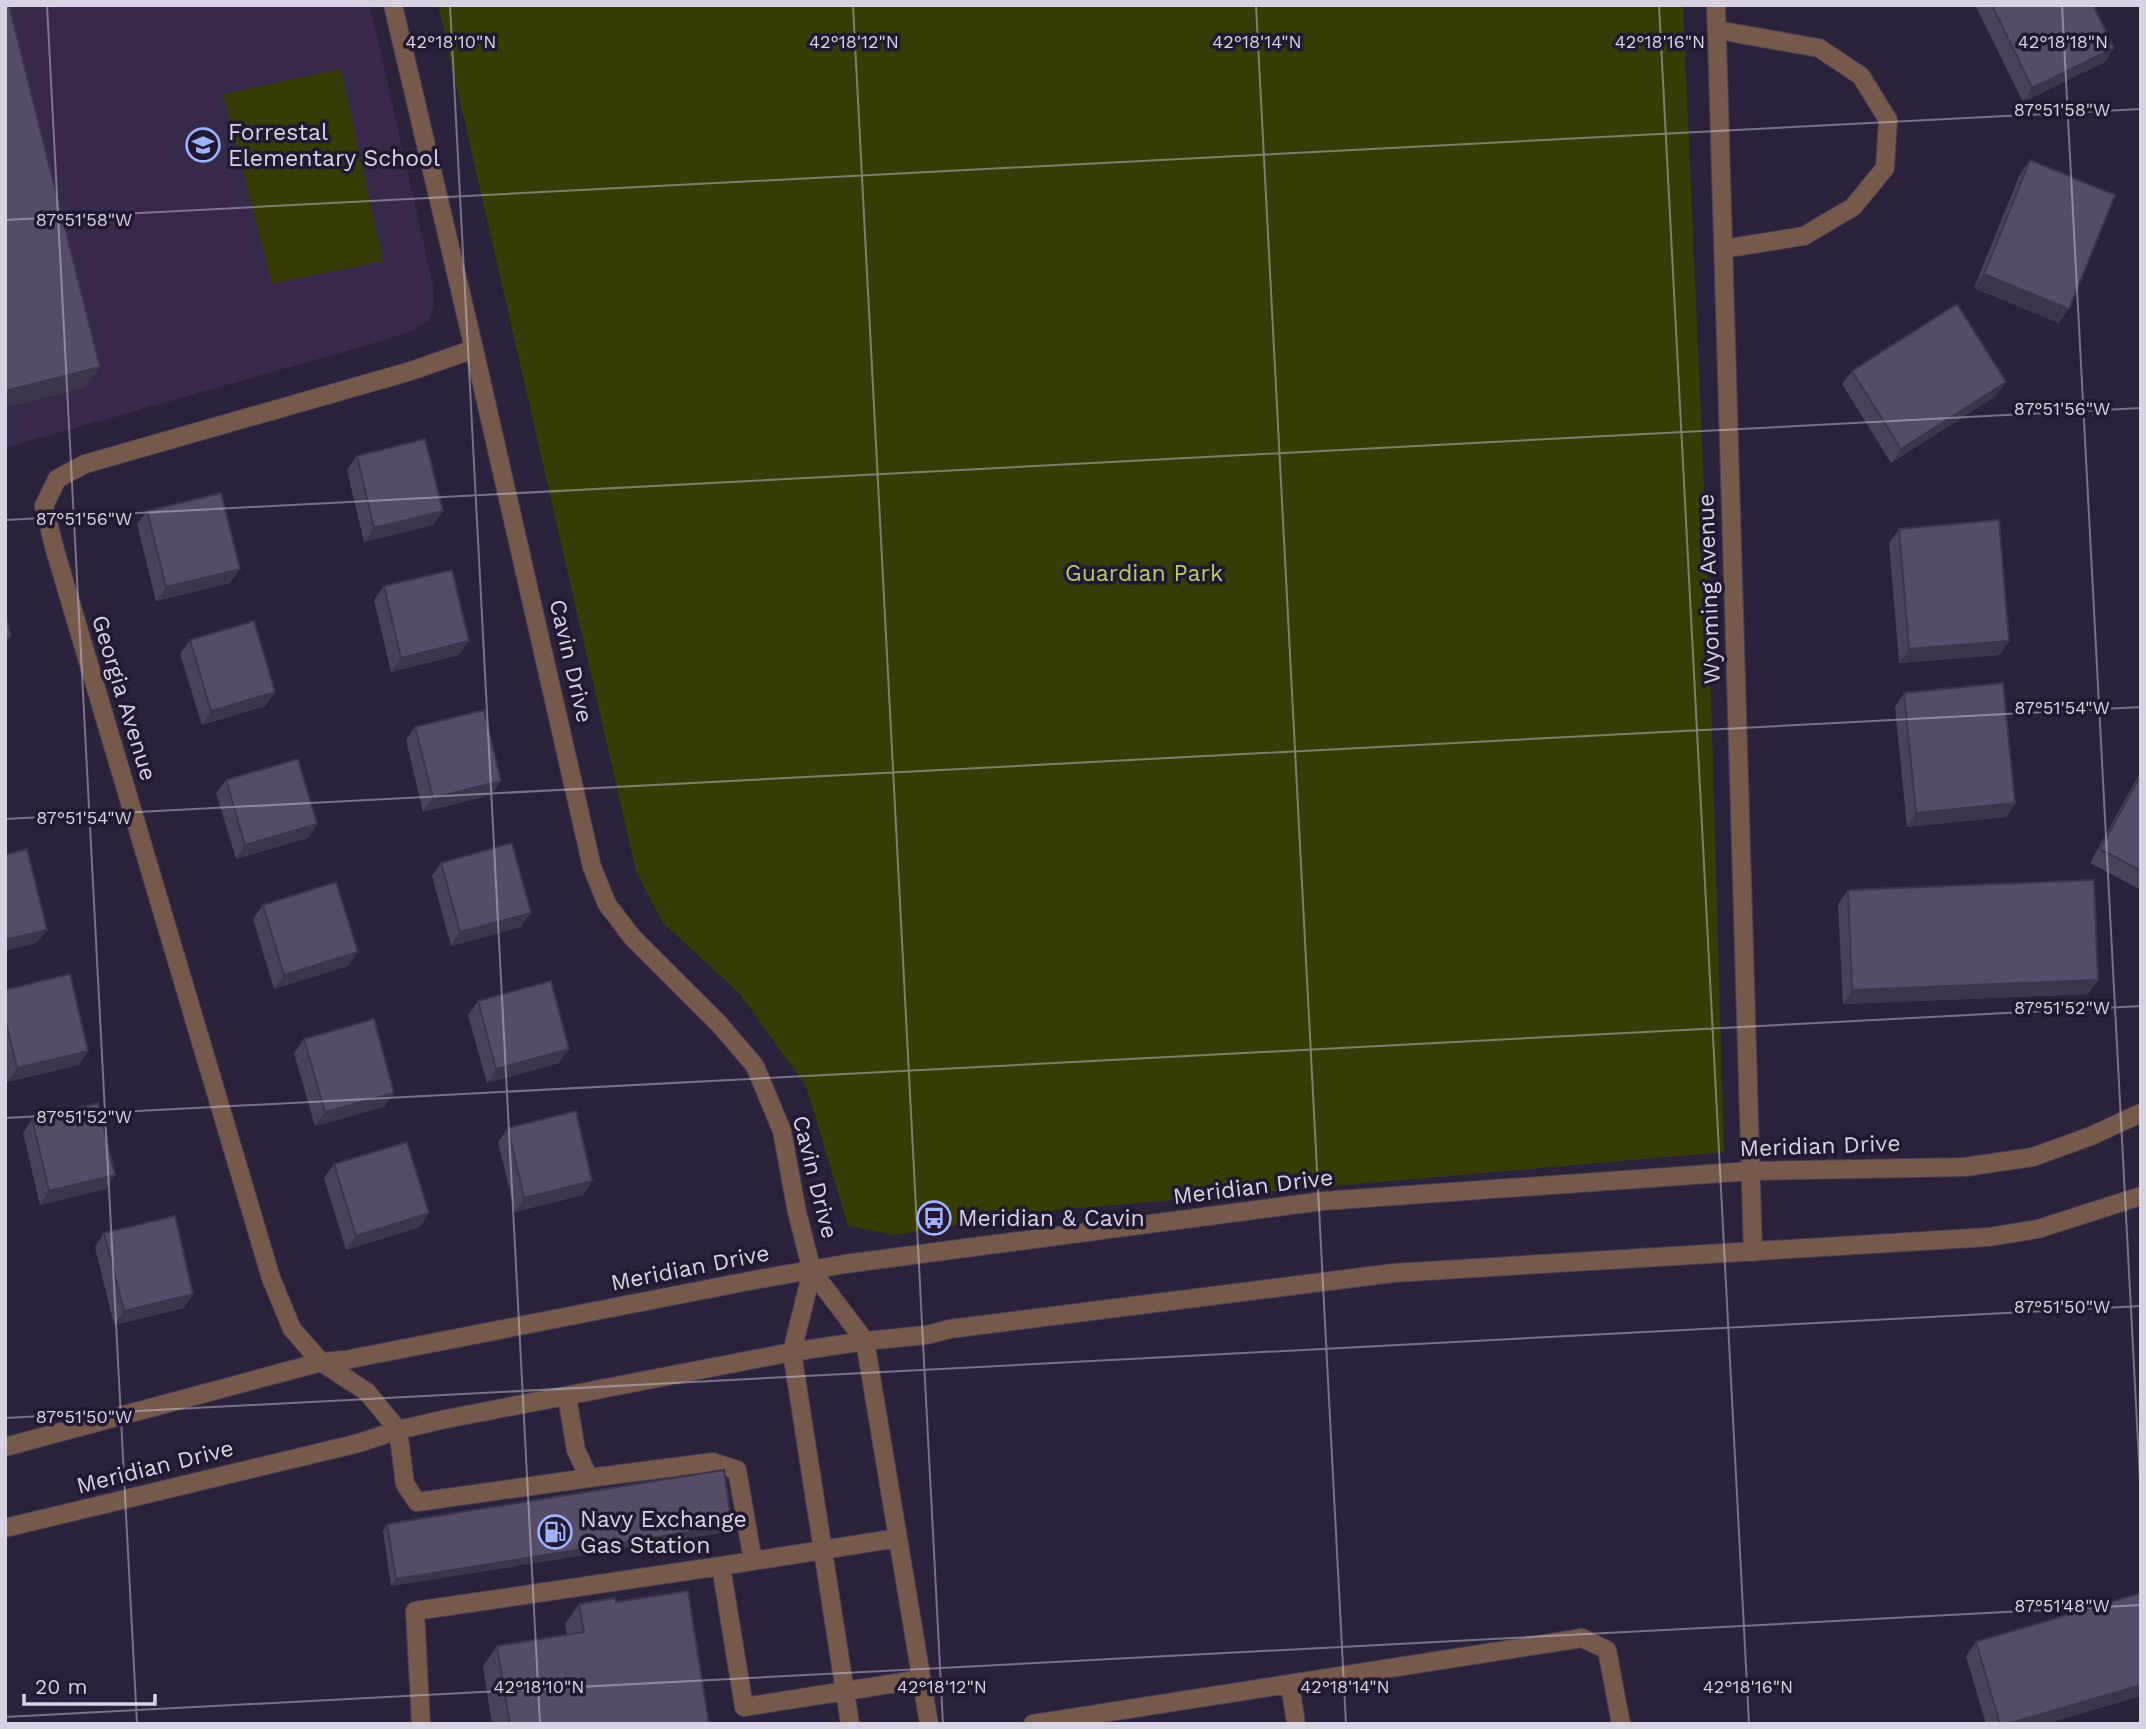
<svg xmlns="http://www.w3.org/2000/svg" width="2146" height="1729" font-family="'Work Sans',sans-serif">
<rect width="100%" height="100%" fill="#2c213b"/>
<path fill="#362949" d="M5 5H370L433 285 434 304 429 320 412 331 378 342 5 448Z"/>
<path fill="#373b06" d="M438 5H1683L1707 555 1724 1152 1034 1212 894 1235 848 1226 806 1086 740 994 663 923 636 871Z
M341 69 383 261 272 284 223 94Z"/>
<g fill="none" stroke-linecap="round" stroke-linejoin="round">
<defs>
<path id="minor" d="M393 5 474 349 592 867 607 904 632 937 720 1025 755 1066 782 1131 797 1212 812 1271 865 1341 929 1724
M1716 5 1753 1252
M1717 30 1819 48 1861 76 1888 120 1885 168 1853 207 1804 236 1723 249
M474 349 411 371 85 464 57 479 44 506 55 550 271 1278 292 1329 321 1362 367 1392 398 1430 405 1484 417 1502 589 1478
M812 1271 792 1352 850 1724
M567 1397 576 1450 589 1478 713 1462 737 1470 753 1561
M5 1447 321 1362 345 1360 754 1280 845 1264 1323 1201 1751 1171 1965 1167 2033 1157 2091 1136 2141 1113
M5 1528 359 1443 398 1430 446 1419 792 1352 865 1341 926 1335 950 1329 1393 1273 1989 1237 2038 1229 2141 1196
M898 1538 721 1566 744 1707 922 1679
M1290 1684 1296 1724
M421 1724 415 1611 721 1566
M1033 1724 1582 1638 1607 1650 1621 1724"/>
</defs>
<use href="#minor" stroke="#483d56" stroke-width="20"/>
<use href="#minor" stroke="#755a4b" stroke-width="18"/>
</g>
<path fill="#4b4159" d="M1975 5H2093L2105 62 2023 102Z
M2030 160 2059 323 1974 288 2020 174Z
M1852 371 1996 396 1891 463 1842 384Z
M357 456 433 525 364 542 347 470Z
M147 511 230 583 156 601 137 524Z
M1899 529 2009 641 1999 655 1899 663 1889 543Z
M384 586 459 655 391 672 374 600Z
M190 640 275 692 265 706 202 725 180 654Z
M1904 693 2015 803 2006 817 1907 827 1895 707Z
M415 727 501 781 491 795 423 812 406 740Z
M2141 771V890L2090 863Z
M226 780 317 824 308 838 236 859 216 793Z
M441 863 521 927 451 946 432 876Z
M1848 890 2098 980 2088 994 1843 1004 1838 904Z
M263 905 348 966 274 989 253 919Z
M5 990 79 1065 7 1082 5 1074Z
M478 1001 559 1063 487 1083 468 1015Z
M304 1039 384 1107 315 1126 294 1053Z
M32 1119 106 1189 40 1205 23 1133Z
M508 1128 592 1181 583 1195 515 1212 498 1142Z
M334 1164 420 1227 346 1250 324 1178Z
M104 1233 184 1308 114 1325 95 1247Z
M387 1524 727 1532 391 1586 383 1531Z
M616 1602 709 1724H492L483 1666 497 1646 567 1635 565 1624 579 1604Z
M1976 1642 2141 1696 2045 1724H1986L1966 1656Z"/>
<path fill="#3d3549" d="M2114 48 2105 62 2023 102 2032 88Z
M1984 274 2069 309 2059 323 1974 288Z
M100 367 85 388 5 408V391Z
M2006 382 1996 396 1891 463 1901 449Z
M443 511 433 525 364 542 374 528Z
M240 569 230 583 156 601 166 587Z
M11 636 5 644V637Z
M469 641 459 655 391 672 401 658Z
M2009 641 1999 655 1899 663 1909 649Z
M275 692 265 706 202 725 211 711Z
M501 781 491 795 423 812 433 798Z
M2015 803 2006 817 1907 827 1916 813Z
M317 824 308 838 236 859 245 845Z
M531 913 521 927 451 946 460 932Z
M47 930 37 943 5 951V940Z
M358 952 348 966 274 989 284 975Z
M2098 980 2088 994 1843 1004 1852 990Z
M569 1049 559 1063 487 1083 496 1069Z
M88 1051 79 1065 7 1082 17 1068Z
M394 1093 384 1107 315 1126 325 1112Z
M115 1175 106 1189 40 1205 49 1191Z
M592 1181 583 1195 515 1212 524 1198Z
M429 1213 420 1227 346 1250 356 1236Z
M193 1294 184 1308 114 1325 124 1311Z
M732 1525 727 1532 391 1586 396 1579Z
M2141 1685V1696L2045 1724H2007Z"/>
<path fill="#574c68" stroke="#3d3549" stroke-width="2" d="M5 5H9L100 367 5 391Z
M1992 5H2093L2114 48 2032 88Z
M2030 160 2115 195 2069 309 1984 274Z
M1957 304 2006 382 1901 449 1852 371Z
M425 439 443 511 374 528 357 456Z
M221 493 240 569 166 587 147 511Z
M1999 520 2009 641 1909 649 1899 529Z
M452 570 469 641 401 658 384 586Z
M5 613 11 636 5 637Z
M254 621 275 692 211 711 190 640Z
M2003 683 2015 803 1916 813 1904 693Z
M484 710 501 781 433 798 415 727Z
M298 759 317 824 245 845 226 780Z
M2141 775V871L2100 849Z
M512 843 531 913 460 932 441 863Z
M27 849 47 930 5 940V855Z
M2094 880 2098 980 1852 990 1848 890Z
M336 882 358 952 284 975 263 905Z
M70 974 88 1051 17 1068 5 1018V990Z
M551 981 569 1049 496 1069 478 1001Z
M374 1019 394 1093 325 1112 304 1039Z
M98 1103 115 1175 49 1191 32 1119Z
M576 1111 592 1181 524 1198 508 1128Z
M407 1142 429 1213 356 1236 334 1164Z
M175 1216 193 1294 124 1311 104 1233Z
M724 1470 732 1525 396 1579 387 1524Z
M688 1591 709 1724H510L497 1646 584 1632 579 1604 615 1598 616 1602Z
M2141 1593V1685L2007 1724H2000L1976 1642Z"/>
<path fill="none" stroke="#d8d2e3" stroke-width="2" stroke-opacity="0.45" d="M47 5 137 1724M450 5 540 1724M853 5 943 1724M1256 5 1346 1724M1659 5 1749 1724M2062 5 2141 1499M5 220 2141 109M5 520 2141 408M5 819 2141 707M5 1118 2141 1006M5 1418 2141 1306M5 1717 2141 1605"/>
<defs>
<symbol id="school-ring" viewBox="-11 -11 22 22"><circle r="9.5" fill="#221831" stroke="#9eb3fd" stroke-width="1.5"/><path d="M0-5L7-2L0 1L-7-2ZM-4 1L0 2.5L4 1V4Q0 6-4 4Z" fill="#9eb3fd"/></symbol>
<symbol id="bus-ring" viewBox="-11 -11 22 22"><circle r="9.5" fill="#221831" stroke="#9eb3fd" stroke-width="1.5"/><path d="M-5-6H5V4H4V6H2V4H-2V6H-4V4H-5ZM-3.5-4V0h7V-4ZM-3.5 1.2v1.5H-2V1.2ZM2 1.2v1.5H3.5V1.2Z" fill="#9eb3fd"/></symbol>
<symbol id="fuel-ring" viewBox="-11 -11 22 22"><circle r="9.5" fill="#221831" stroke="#9eb3fd" stroke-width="1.5"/><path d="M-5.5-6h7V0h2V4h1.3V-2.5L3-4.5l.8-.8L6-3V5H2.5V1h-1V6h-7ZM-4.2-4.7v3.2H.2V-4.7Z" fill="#9eb3fd"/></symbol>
</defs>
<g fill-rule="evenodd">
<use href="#school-ring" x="184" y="126" width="38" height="38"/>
<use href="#bus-ring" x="915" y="1199" width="38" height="38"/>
<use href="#fuel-ring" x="536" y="1513" width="38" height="38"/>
</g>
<g text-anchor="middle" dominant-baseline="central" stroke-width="7" stroke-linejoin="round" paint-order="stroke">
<g font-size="23" fill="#d8d2e3" stroke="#221831" text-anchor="start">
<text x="228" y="132">Forrestal<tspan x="228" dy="26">Elementary School</tspan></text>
<text x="958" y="1218">Meridian &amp; Cavin</text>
<text x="580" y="1519">Navy Exchange<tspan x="580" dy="26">Gas Station</tspan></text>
</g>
<g font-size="23" fill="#bec968" stroke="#221831">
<text x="1144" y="573">Guardian Park</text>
</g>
<g font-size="23" fill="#d8d2e3" stroke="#221831">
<text transform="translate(1709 589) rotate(-92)">Wyoming Avenue</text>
<text transform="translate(571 661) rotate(77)">Cavin Drive</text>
<text transform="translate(124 698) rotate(73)">Georgia Avenue</text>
<text transform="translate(1820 1146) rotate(-2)">Meridian Drive</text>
<text transform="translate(815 1177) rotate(76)">Cavin Drive</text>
<text transform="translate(1253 1187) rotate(-7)">Meridian Drive</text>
<text transform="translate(690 1268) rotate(-11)">Meridian Drive</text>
<text transform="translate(155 1467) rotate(-14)">Meridian Drive</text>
</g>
</g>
<g font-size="18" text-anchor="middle" fill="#d8d2e3" stroke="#221831" stroke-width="7" stroke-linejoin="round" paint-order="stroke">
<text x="451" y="48">42°18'10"N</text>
<text x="854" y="48">42°18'12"N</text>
<text x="1257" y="48">42°18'14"N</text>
<text x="1660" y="48">42°18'16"N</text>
<text x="2063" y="48">42°18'18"N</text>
<text x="2062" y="116">87°51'58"W</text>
<text x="84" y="226">87°51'58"W</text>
<text x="2062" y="415">87°51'56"W</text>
<text x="84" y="525">87°51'56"W</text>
<text x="2062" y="714">87°51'54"W</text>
<text x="84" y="824">87°51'54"W</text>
<text x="2062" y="1014">87°51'52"W</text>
<text x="84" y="1123">87°51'52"W</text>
<text x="2062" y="1313">87°51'50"W</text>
<text x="84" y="1423">87°51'50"W</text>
<text x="2062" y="1612">87°51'48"W</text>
<text x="539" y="1693">42°18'10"N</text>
<text x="942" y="1693">42°18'12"N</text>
<text x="1345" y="1693">42°18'14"N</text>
<text x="1748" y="1693">42°18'16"N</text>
</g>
<rect width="2146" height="1729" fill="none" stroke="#d8d2e3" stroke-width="14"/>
<path d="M24 1694v10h131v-10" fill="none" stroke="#d8d2e3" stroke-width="3.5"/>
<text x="35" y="1694" font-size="21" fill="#d8d2e3" stroke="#221831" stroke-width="5" paint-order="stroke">20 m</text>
</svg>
